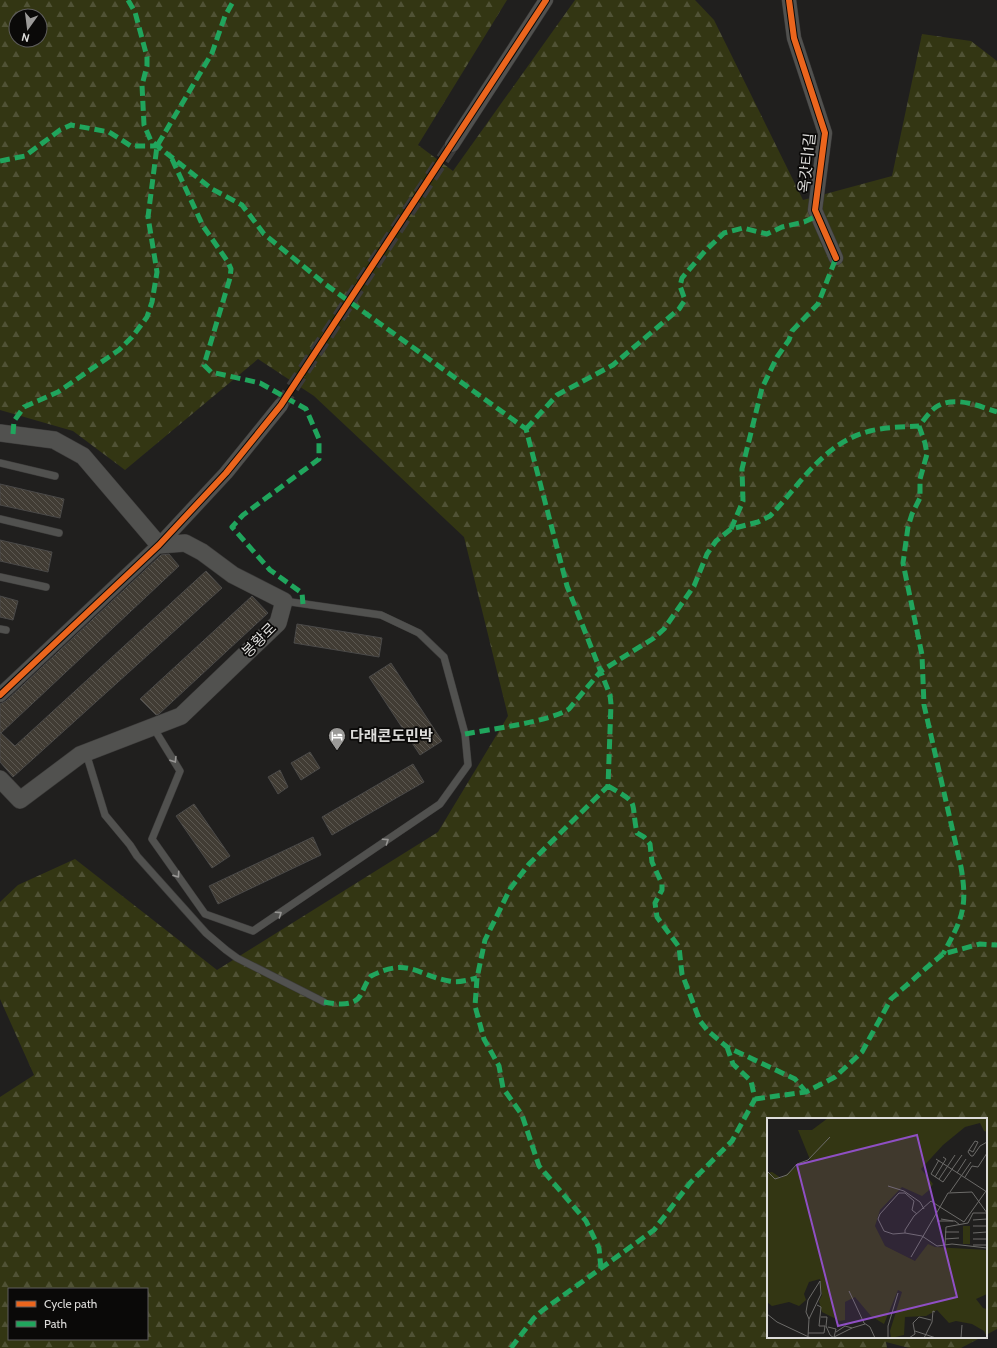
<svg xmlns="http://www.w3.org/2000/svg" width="997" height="1348" font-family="Cabin,'Noto Sans KR',sans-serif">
<defs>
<pattern id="forest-firs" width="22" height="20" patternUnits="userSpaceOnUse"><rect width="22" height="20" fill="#333613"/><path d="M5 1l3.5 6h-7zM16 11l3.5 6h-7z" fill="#505235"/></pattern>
<pattern id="building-back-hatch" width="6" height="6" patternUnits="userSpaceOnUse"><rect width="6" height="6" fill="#413c34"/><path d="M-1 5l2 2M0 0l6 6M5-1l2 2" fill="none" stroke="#5c5851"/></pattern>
</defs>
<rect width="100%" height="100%" fill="#201f1e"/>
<path fill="url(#forest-firs)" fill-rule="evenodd" d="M0 0H507L418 145 453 171 575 0H695L714 20 803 200 892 176 922 34 971 41 997 61V1329L986 1335V1119H768V1337H982L961 1348H909L886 1342 887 1348H0V1097L34 1075 0 999V902L18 885 75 859 217 970 438 832 508 716 464 537 314 396 258 359 125 470 73 431 0 410ZM16 16H40V40H16ZM9 1289H147V1339H9Z"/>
<path fill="url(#building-back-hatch)" stroke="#4a4948" d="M0 484 64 499 60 518 0 505Z
M0 540 52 552 48 572 0 561Z
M169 554 179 566 1 733 15 746 206 571 222 588 13 777 0 762V704L6 701 161 555Z
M0 596 18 601 13 620 0 617Z
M252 596 268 613 159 714 156 715 140 699Z
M297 624 382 638 379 657 294 643Z
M391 663 442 741 420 755 369 677Z
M310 752 320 768 301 780 291 763Z
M413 764 424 782 332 835 322 817Z
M280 770 288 787 278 794 268 777Z
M194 804 230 856 212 868 176 816Z
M313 837 321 855 218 904 209 886Z"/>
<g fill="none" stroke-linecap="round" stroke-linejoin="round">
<path stroke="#3c3b3a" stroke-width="14" stroke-dasharray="14 7" stroke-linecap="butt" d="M281 405 452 145"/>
<defs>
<path id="service" d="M0 463 55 476
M0 519 59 533
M0 577 46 587
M0 629 6 630
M153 727 180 771 152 839 205 914 253 931 440 804 468 765 465 734 444 657 419 633 381 615 284 601
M86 753 105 815 130 845 137 856 206 933 226 950 237 958 324 1002"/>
<path id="minor" d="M789 0 794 38 825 133 815 210 836 258
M452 145 546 0
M0 695 159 545 226 473 281 405"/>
<path id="tertiary" d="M0 433 54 440 83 456 159 545 185 543 202 552 233 575 284 601 278 623 181 716 80 755 20 800 0 779"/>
</defs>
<use href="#service" stroke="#3c3b3a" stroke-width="8"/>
<use href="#minor" stroke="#3c3b3a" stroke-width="15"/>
<use href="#tertiary" stroke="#3c3b3a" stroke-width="18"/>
<use href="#service" stroke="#51514f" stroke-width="7"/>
<use href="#minor" stroke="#51514f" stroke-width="14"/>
<use href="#tertiary" stroke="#51514f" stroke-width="17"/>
<path stroke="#20a55d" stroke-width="5" stroke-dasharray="10 5" stroke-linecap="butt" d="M128 0 135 12 147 57V66L142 85 144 125 151 141 212 189 242 205 264 234 325 284 526 429 567 586 610 695 611 704 608 786 529 864 510 889 485 940 477 978 475 1006 484 1039 499 1066 503 1088 522 1115 539 1166 586 1221 599 1248 601 1269
M172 159 203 226 228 262 231 269 230 278 204 365 211 372 260 383 306 409 319 439V459L243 515 232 527 270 570 302 593 303 604
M0 161 25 156 60 130 71 125 109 132 131 146H157
M919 426 925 443 927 454 920 479V498L912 514 908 527 903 563 922 655 924 705 961 867C968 908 962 919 943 954
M526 429 557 395 613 365 679 309 685 300 680 286 682 278 705 251 724 233 743 228 767 234 782 227 804 222 817 216
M13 434 14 421 24 407 58 392 119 350 132 337 147 317 152 302 157 272 148 217 157 146 212 53 225 16 234 0
M731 529 743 501 742 469 762 388 777 357 789 340 792 331 818 304 836 258
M465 734C491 729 549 722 569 709L601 671 654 638 664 629 694 586 707 554 716 541 731 529 758 522 770 516C801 484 823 443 870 431 886 427 903 427 919 426 924 420 929 412 936 407 954 395 979 406 997 412
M608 786C641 805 630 799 637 833L644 837 650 844 652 862 662 884V890L655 903 657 917 679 947 682 974 700 1021 708 1031 727 1047 795 1079 806 1092
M324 1002C335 1004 354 1007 360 996 364 989 366 982 371 976 409 957 416 975 449 981 458 983 468 980 477 978
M755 1099 806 1092 835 1077 862 1052 891 999 925 969 943 954 980 944 997 945
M511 1348 534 1318 543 1310 654 1230 690 1183 732 1141 755 1099 751 1081 733 1064 727 1047"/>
<defs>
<path id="cycleway" d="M789 0 794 38 825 133 815 210 836 258
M0 695 159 545 226 473 281 405 546 0"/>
</defs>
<use href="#cycleway" stroke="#0a0908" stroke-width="8"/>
<use href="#cycleway" stroke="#eb651d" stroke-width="6"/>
</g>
<defs><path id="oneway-chevron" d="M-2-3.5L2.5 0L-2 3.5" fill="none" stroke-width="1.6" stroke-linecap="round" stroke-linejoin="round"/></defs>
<g stroke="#979694">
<use href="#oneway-chevron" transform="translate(174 760) rotate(58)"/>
<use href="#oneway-chevron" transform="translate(386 841) rotate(-34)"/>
<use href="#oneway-chevron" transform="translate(177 875) rotate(55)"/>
<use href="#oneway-chevron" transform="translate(279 914) rotate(-34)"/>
</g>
<defs>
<symbol id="hotel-pin" viewBox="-11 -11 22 30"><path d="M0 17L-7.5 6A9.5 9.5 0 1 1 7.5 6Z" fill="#9b9a98" stroke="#0a0908"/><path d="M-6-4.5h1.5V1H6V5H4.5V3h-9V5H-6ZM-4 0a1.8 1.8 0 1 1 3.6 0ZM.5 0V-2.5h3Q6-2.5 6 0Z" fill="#fff"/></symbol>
</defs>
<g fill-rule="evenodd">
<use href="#hotel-pin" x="327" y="726" width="20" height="27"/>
</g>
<g text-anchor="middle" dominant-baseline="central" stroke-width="3.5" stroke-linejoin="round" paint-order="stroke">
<g font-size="15" fill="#dddcda" stroke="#0a0908">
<text transform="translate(807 163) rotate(-84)">옥갓티1길</text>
<text transform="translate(259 640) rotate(-45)">봉황로</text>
</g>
<g font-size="15" font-weight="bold" fill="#dddcda" stroke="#0a0908" text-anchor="start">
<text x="350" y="736">다래콘도민박</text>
</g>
</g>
<g transform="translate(767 1118)">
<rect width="220" height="220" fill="#201f1e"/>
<path d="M196 108H203V126H196Z" fill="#333613"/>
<path d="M61 0H220V14L217 13 213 5 198 9 176 27 154 51 166 66 161 73 155 78 135 69 113 92 108 108 118 128 148 143 161 126 168 129 220 132V176L209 181 216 190 220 191V219L217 213 205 206 189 203 182 205 170 192 159 198 138 199 137 217 124 220 123 213 135 174 131 172 117 206 104 198 88 179 78 184V202L73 203 55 194 52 183 55 177 53 161 42 164 37 176 39 182 32 188 22 184 5 188 0 184V55L5 54 14 60 36 44H44L31 12H45Z" fill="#333613"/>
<path fill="none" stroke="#6c6b69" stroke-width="1" d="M202 32 206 34 211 24 208 23 202 32 201 34 204 38H206L213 28 220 24M169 41 220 74M172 42 164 56 176 64 195 37M0 53 8 61 20 57 30 46 41 42 63 19M190 55 199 41M168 59 179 41 176 39M198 59 205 48 211 49 220 35M172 61 188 37M121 68 137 73 153 84 157 91M183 74 204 44M220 95 205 74 181 75 173 89 164 83 147 98 138 112V115L155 118 170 128 185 126 220 130M174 101 186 103M206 102 220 101M170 103H188L193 107M206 108H220M178 114H192M138 115 126 116 117 113 111 101 113 96 132 75H138L147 83 145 92 150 96M206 115 220 114M178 121 192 120M206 121H220M178 127 179 109 201 105 206 95H220M206 127H220M144 139 173 89 197 104 219 73M82 173 97 205 103 209 108 220M0 196 10 204 44 220M54 199H60L59 208 63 217 67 220M61 209 69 211 67 219 85 210M148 213 169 220M69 214 78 208 85 210 98 206M41 215H57L58 208H52L54 189 50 187M41 218 42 201 54 176 53 163 41 182 39 194 42 201M121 220V208L131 175M142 220 148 216 146 205 152 199 164 202M157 220 165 204 166 193 168 194M194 220 195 207"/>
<path fill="#8f4fc4" fill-opacity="0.15" stroke="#8f4fc4" stroke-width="2" d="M150 17 190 179 71 208 30 47Z"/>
<rect width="220" height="220" fill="none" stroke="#dddcda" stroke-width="2"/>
</g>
<rect x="8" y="1288" width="140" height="52" fill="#0a0908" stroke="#5e5d5c"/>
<rect x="16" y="1301" width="20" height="6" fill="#eb651d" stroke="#5e5d5c"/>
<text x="44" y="1308" font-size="12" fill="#dddcda">Cycle path</text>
<rect x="16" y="1321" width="20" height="6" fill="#20a55d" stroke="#5e5d5c"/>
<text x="44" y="1328" font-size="12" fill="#dddcda">Path</text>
<g transform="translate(28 28) rotate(194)"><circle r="19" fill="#0a0908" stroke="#5e5d5c"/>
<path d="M0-3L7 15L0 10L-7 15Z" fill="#9b9a98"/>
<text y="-6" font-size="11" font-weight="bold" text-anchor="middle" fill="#dddcda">N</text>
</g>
</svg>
